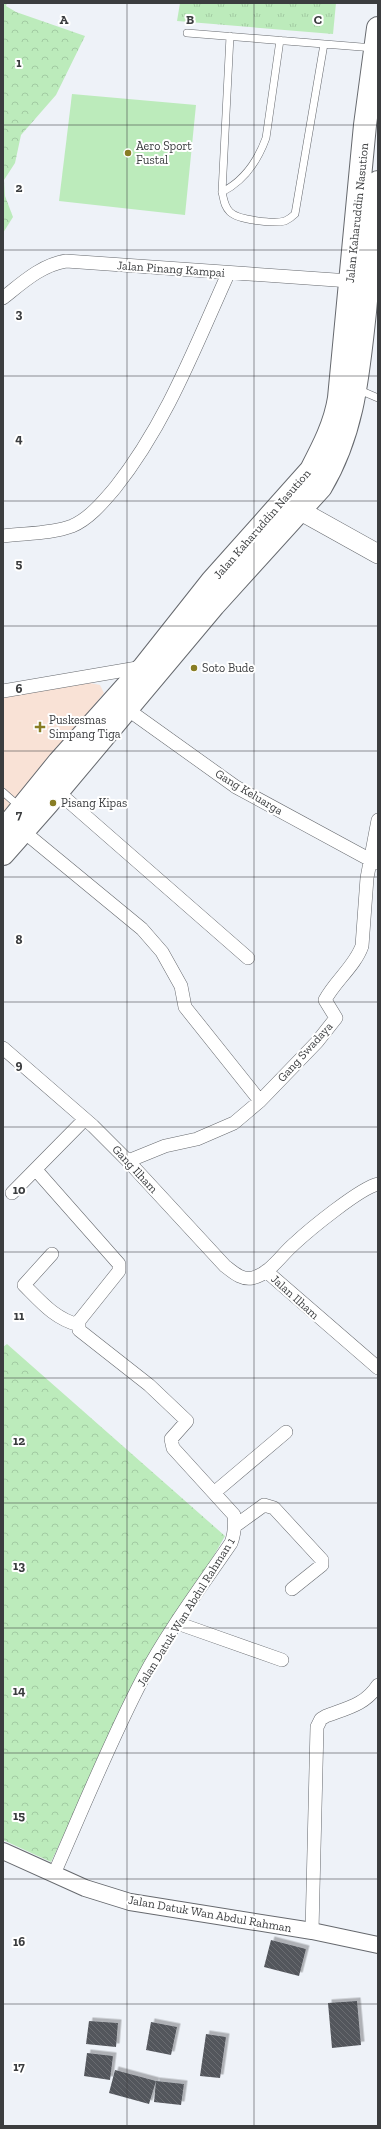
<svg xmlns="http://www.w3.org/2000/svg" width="381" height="2129" font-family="'Zilla Slab',serif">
<defs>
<pattern id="forest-crowns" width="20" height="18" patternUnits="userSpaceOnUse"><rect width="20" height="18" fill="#bcebbb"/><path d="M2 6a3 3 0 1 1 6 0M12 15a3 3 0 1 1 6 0" fill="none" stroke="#a2caa2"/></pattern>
<pattern id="park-tufts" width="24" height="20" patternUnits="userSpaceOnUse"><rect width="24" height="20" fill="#bcebbb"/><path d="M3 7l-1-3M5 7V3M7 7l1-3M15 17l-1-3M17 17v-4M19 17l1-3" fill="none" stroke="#a2caa2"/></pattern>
<pattern id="building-back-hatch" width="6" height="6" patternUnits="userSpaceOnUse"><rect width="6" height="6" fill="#53565c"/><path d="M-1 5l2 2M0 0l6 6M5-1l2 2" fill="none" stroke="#6a6c71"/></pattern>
<filter id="shadow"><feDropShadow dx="3.5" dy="-3.5" stdDeviation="0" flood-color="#0004"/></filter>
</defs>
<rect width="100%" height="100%" fill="#eef2f8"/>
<path fill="#f9e2d6" d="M90 683 100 685 104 693 3 818V696Z"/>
<path fill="#bcebbb" d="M72 94 196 105 185 215 59 201Z"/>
<path fill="url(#forest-crowns)" d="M3 3H7L6 6 16 12 85 36 56 95 21 135 15 163 4 180 5 196 13 217 3 233Z
M7 1344 225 1536 110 1737 51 1862 3 1840V1347Z"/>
<path fill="url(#park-tufts)" d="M180 3H336L333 34 177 21Z"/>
<path fill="url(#building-back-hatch)" filter="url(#shadow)" d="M271 1940 306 1949 299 1976 264 1967Z
M357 2001 361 2045 332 2048 328 2003Z
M89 2021 118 2023 116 2047 86 2044Z
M151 2022 177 2027 171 2055 146 2050Z
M206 2034 226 2037 220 2078 200 2076Z
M87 2053 113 2056 110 2080 84 2076Z
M115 2070 156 2081 149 2104 109 2093Z
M156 2081 184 2084 181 2105 154 2102Z"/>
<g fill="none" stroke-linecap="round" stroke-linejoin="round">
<defs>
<path id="service" d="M187 33 374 48
M230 36 222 192C224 200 224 206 230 212 238 220 274 224 285 221 289 219 292 217 295 214L324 44
M222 192C244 181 258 160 266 138L280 40
M357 389 378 398
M3 792 20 807"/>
<path id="minor" d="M3 298C22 283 41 265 66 261L350 281
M3 536C25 533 51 534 72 526 89 519 103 502 115 488 166 424 195 347 228 274
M3 691 143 667
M127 709 236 787 376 863
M58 792 248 958
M23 831 142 929 162 952 181 986 185 1007 260 1101
M3 1048 93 1126 128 1161 225 1266C233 1272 241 1280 252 1278 270 1274 281 1255 294 1244 309 1230 360 1188 378 1184
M128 1161 165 1146 197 1139 234 1123 260 1101 317 1042 336 1018 325 1000C335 981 355 966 362 946L367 878 378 820
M36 1170 119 1264V1271L79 1321V1330L149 1385 187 1421 171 1439 173 1448 234 1515C235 1525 235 1533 231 1543 201 1587 168 1631 143 1678 110 1741 83 1808 54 1874
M12 1193 85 1119
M52 1254 24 1285C41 1302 55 1319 79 1325
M266 1271 378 1368
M215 1492 286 1432
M235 1526 264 1505 274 1508 322 1560V1565L292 1589
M177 1623 282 1660
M312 1931 317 1727 321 1719 326 1716C347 1708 365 1705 378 1685"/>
<path id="tertiary" d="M3 1851 85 1888 130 1902 312 1931 378 1945"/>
<path id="secondary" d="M288 502 299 510 378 554"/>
<path id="trunk" d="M3 831 59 762 144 667 212 581 311 470C323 447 335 424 339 398L365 125 378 28
M3 854 48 803 214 605 321 487C354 431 358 375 365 312 369 268 373 225 378 182"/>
</defs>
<use href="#service" stroke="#66696e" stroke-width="8"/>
<use href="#minor" stroke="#66696e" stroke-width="14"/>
<use href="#tertiary" stroke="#66696e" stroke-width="18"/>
<use href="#secondary" stroke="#66696e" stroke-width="20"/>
<use href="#trunk" stroke="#66696e" stroke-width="24"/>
<use href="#service" stroke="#fff" stroke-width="7"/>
<use href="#minor" stroke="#fff" stroke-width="13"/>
<use href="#tertiary" stroke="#fff" stroke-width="16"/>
<use href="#secondary" stroke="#fff" stroke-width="19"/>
<use href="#trunk" stroke="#fff" stroke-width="22"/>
</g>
<path fill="none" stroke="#3b3d3f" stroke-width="1" stroke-opacity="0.55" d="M127 3V2126M254 3V2126M3 125H378M3 250H378M3 376H378M3 501H378M3 626H378M3 751H378M3 877H378M3 1002H378M3 1127H378M3 1252H378M3 1378H378M3 1503H378M3 1628H378M3 1753H378M3 1879H378M3 2004H378"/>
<g fill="#887d24" stroke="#fff" stroke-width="1.5">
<circle cx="128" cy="153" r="4"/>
<circle cx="194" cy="668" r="4"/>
<path d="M38 721h4v4h4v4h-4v4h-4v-4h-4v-4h4z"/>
<circle cx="53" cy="803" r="4"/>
</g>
<g text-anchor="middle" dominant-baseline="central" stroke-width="4" stroke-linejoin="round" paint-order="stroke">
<g font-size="12" fill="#3b3d3f" stroke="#fff" text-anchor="start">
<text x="136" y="146">Aero Sport<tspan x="136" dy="14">Fustal</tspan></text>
<text x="202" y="668">Soto Bude</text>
<text x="49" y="720">Puskesmas<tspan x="49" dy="14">Simpang Tiga</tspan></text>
<text x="61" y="803">Pisang Kipas</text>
</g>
<g font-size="12" fill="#3b3d3f" stroke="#fff">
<text transform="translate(357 213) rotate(-84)">Jalan Kaharuddin Nasution</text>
<text transform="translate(171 269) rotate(4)">Jalan Pinang Kampai</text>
<text transform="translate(262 524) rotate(-49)">Jalan Kaharuddin Nasution</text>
<text transform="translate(249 792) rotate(31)">Gang Keluarga</text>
<text transform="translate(305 1052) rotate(-48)">Gang Swadaya</text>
<text transform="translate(135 1169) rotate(47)">Gang Ilham</text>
<text transform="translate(295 1297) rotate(42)">Jalan Ilham</text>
<text transform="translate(186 1612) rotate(-58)">Jalan Datuk Wan Abdul Rahman 1</text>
<text transform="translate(210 1914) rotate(10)">Jalan Datuk Wan Abdul Rahman</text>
</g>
</g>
<g font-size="13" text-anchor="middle" font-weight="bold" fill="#3b3d3f" stroke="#fff" stroke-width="4" stroke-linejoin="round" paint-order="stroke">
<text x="64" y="24">A</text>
<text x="190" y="24">B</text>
<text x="318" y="24">C</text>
<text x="19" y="67">1</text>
<text x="19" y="192">2</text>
<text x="19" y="318">3</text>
<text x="19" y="443">4</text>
<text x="19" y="568">5</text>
<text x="19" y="693">6</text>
<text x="19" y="819">7</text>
<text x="19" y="944">8</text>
<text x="19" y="1069">9</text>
<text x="19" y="1194">10</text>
<text x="19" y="1320">11</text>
<text x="19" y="1445">12</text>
<text x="19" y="1570">13</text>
<text x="19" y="1695">14</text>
<text x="19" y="1820">15</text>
<text x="19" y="1946">16</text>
<text x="19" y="2071">17</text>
</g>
<rect width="381" height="2129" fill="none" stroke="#3b3d3f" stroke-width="8"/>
</svg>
